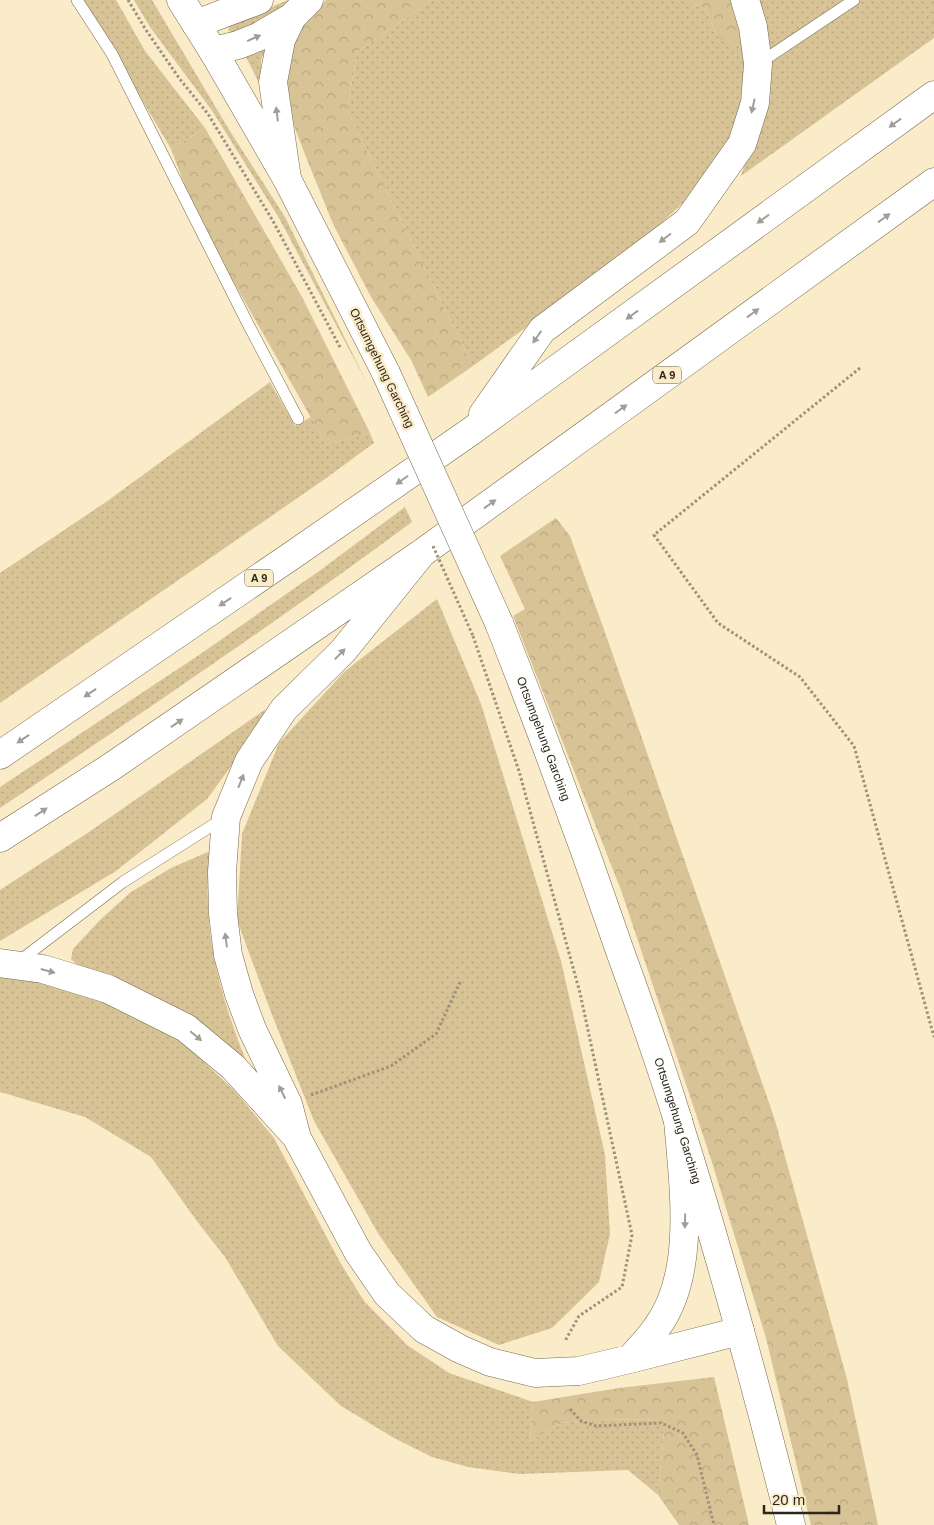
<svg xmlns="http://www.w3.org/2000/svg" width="934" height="1525" font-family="Arial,sans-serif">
<defs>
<pattern id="grass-dots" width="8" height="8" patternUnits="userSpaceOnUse" patternTransform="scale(1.25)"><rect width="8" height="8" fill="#d7c396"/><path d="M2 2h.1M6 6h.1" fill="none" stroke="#b9a881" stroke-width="1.8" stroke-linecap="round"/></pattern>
<pattern id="forest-crowns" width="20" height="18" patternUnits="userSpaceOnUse" patternTransform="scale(1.25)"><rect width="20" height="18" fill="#d7c396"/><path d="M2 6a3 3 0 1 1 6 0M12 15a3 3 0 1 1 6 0" fill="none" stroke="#b9a881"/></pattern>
</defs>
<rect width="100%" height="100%" fill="#faebc9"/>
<path fill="url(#grass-dots)" d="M83 0H116L145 51 205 128 171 149Z
M134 0H152L228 128 285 217 367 383 279 218 213 112 150 27Z
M288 0H294L266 21 231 33 228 30 231 24Z
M432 0H691L692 3 706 9 716 35H743L745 48 744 82 739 112 726 146 699 188 631 251 473 366 347 110 357 52Z
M759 0H934V38L741 176 758 125 766 28Z
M267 47 261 60V87L246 57Z
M270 382 295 426 311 417 326 444 370 433 374 443 325 479 0 703V573L106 502Z
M405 507 412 522C277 622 139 715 0 808V787L199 655 322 569Z
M437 599 481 704 561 961 605 1155 610 1234 599 1282 552 1328 499 1345 437 1317 379 1235 314 1121 269 1007 237 920 242 834 279 743 344 672Z
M266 709 232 765 207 799 116 871 0 941V890L89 832Z
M210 851C201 930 219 993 248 1066L77 965 71 959 73 949 100 920 131 892 171 868Z
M0 975 46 982 85 993 134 1015 183 1043 234 1090 274 1138 341 1264 364 1301 407 1345 449 1373 533 1402 530 1441 561 1423 591 1420 665 1419 658 1495 628 1470 520 1474 468 1467 432 1457 394 1438 341 1406 278 1346 225 1257 199 1224 151 1157 85 1117 0 1092Z"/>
<path fill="url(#forest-crowns)" d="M326 0H432L357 52 347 110 473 366 428 397 411 360 371 297 333 224 304 152 285 101 287 64 299 30Z
M691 0H732L743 35 731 45 716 35 706 9 692 3Z
M205 128 302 297 370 433 326 444 197 218 171 149Z
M556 518 570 536 607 638 774 1117 847 1379 878 1525H811L766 1338 710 1156 621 890 513 616 525 609 500 556Z
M714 1377 749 1525H679L658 1495 665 1419 591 1420 561 1423 530 1441 533 1402 619 1388Z"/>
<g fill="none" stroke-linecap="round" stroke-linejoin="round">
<defs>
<path id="service" d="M77 0 112 54 248 324 298 419
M758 64 854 0
M18 962 123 882 224 818"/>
<g id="secondary">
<path d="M181 0 213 51 287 179 386 373"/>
<path id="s1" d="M499 623C542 732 583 843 621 954 641 1009 661 1065 678 1121 720 1254 757 1389 791 1525"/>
</g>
<path id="motorway" d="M196 24 259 0
M213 51 238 45 258 37 292 17 309 0
M287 179 273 82 281 40 292 17
M483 414 542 330 687 222 742 144 755 103 758 64 753 27 745 0
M422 553 343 651 284 709 249 761 226 817 222 872 223 914 228 955 239 994 252 1029 288 1104 297 1138 358 1252 387 1294 424 1329 460 1349 490 1362 535 1373 579 1371 630 1359 740 1331
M0 755 297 552 470 432 934 95
M0 838 111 767 422 553 934 182
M0 963 43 969 108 989 186 1028 233 1067 293 1133
M630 1359C639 1349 649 1339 657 1327 697 1273 683 1184 678 1120"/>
</defs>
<use href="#service" stroke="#76694b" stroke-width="12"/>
<use href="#secondary" stroke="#76694b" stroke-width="29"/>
<use href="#motorway" stroke="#76694b" stroke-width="29"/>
<path stroke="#9d9279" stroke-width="3" stroke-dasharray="2.5 2.5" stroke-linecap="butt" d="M128 0 146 30 179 78 208 114 273 221 341 349
M860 368 654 535 718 623 800 677 854 746 934 1037
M473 636 519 771 580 993 632 1235 622 1287 579 1316 565 1341
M311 1095 391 1066 436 1034 461 980
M570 1409 581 1421 596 1426 661 1423 683 1433 697 1455 714 1525"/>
<use href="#service" stroke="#fff" stroke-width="11"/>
<use href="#secondary" stroke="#fff" stroke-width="28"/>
<use href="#motorway" stroke="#fff" stroke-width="28"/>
<defs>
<path id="secondary-bridge" d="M386 373 499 623"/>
</defs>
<use href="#secondary-bridge" stroke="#76694b" stroke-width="29" stroke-linecap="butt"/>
<path stroke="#9d9279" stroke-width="3" stroke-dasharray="2.5 2.5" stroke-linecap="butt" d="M433 546 473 636"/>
<use href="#secondary-bridge" stroke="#fff" stroke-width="28"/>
</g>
<defs><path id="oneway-solid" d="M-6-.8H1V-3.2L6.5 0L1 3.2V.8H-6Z" transform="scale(1.25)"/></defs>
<g fill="#a09e98">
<use href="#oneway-solid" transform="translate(254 38) rotate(-24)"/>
<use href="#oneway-solid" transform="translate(753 106) rotate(103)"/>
<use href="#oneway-solid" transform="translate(277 114) rotate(-97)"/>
<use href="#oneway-solid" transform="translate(895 123) rotate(144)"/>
<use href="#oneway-solid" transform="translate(884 218) rotate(-36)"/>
<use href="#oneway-solid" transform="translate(763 219) rotate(144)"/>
<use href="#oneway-solid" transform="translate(665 238) rotate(143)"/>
<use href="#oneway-solid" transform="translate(753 313) rotate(-36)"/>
<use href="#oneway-solid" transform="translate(632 315) rotate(144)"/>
<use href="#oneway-solid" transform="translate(537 337) rotate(125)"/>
<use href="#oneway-solid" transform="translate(621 409) rotate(-36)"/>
<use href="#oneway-solid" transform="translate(402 480) rotate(145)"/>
<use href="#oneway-solid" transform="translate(490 504) rotate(-36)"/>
<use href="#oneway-solid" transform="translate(225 602) rotate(146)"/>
<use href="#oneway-solid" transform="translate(340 654) rotate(-46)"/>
<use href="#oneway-solid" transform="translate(90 693) rotate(146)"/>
<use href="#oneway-solid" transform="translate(177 723) rotate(-34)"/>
<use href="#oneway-solid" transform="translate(23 739) rotate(146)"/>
<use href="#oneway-solid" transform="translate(241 781) rotate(-68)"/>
<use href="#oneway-solid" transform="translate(41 812) rotate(-33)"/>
<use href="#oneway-solid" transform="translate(226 940) rotate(-97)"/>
<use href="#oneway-solid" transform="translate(48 971) rotate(15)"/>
<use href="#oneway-solid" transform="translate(196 1036) rotate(40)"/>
<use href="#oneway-solid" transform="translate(282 1092) rotate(-116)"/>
<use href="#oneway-solid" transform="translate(685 1221) rotate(91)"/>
</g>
<g text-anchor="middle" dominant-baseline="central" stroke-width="5" stroke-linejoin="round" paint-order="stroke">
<g fill="#faebc9" stroke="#6a624e" stroke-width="1">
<rect x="653" y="366.5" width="28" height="17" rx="4"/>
<rect x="245" y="569.5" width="28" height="17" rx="4"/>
</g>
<g font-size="11" font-weight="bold" fill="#2d271a">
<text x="667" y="375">A 9</text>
<text x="259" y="578">A 9</text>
</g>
<g font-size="12" fill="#2d271a" stroke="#faebc9">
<text transform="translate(382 368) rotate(64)">Ortsumgehung Garching</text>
<text stroke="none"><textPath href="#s1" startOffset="124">Ortsumgehung Garching</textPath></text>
<text stroke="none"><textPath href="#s1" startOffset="529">Ortsumgehung Garching</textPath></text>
</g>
</g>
<path d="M764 1505v8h75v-8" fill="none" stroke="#2d271a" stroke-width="2.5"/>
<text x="772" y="1505" font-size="15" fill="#2d271a" stroke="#faebc9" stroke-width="4" paint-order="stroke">20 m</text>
</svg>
